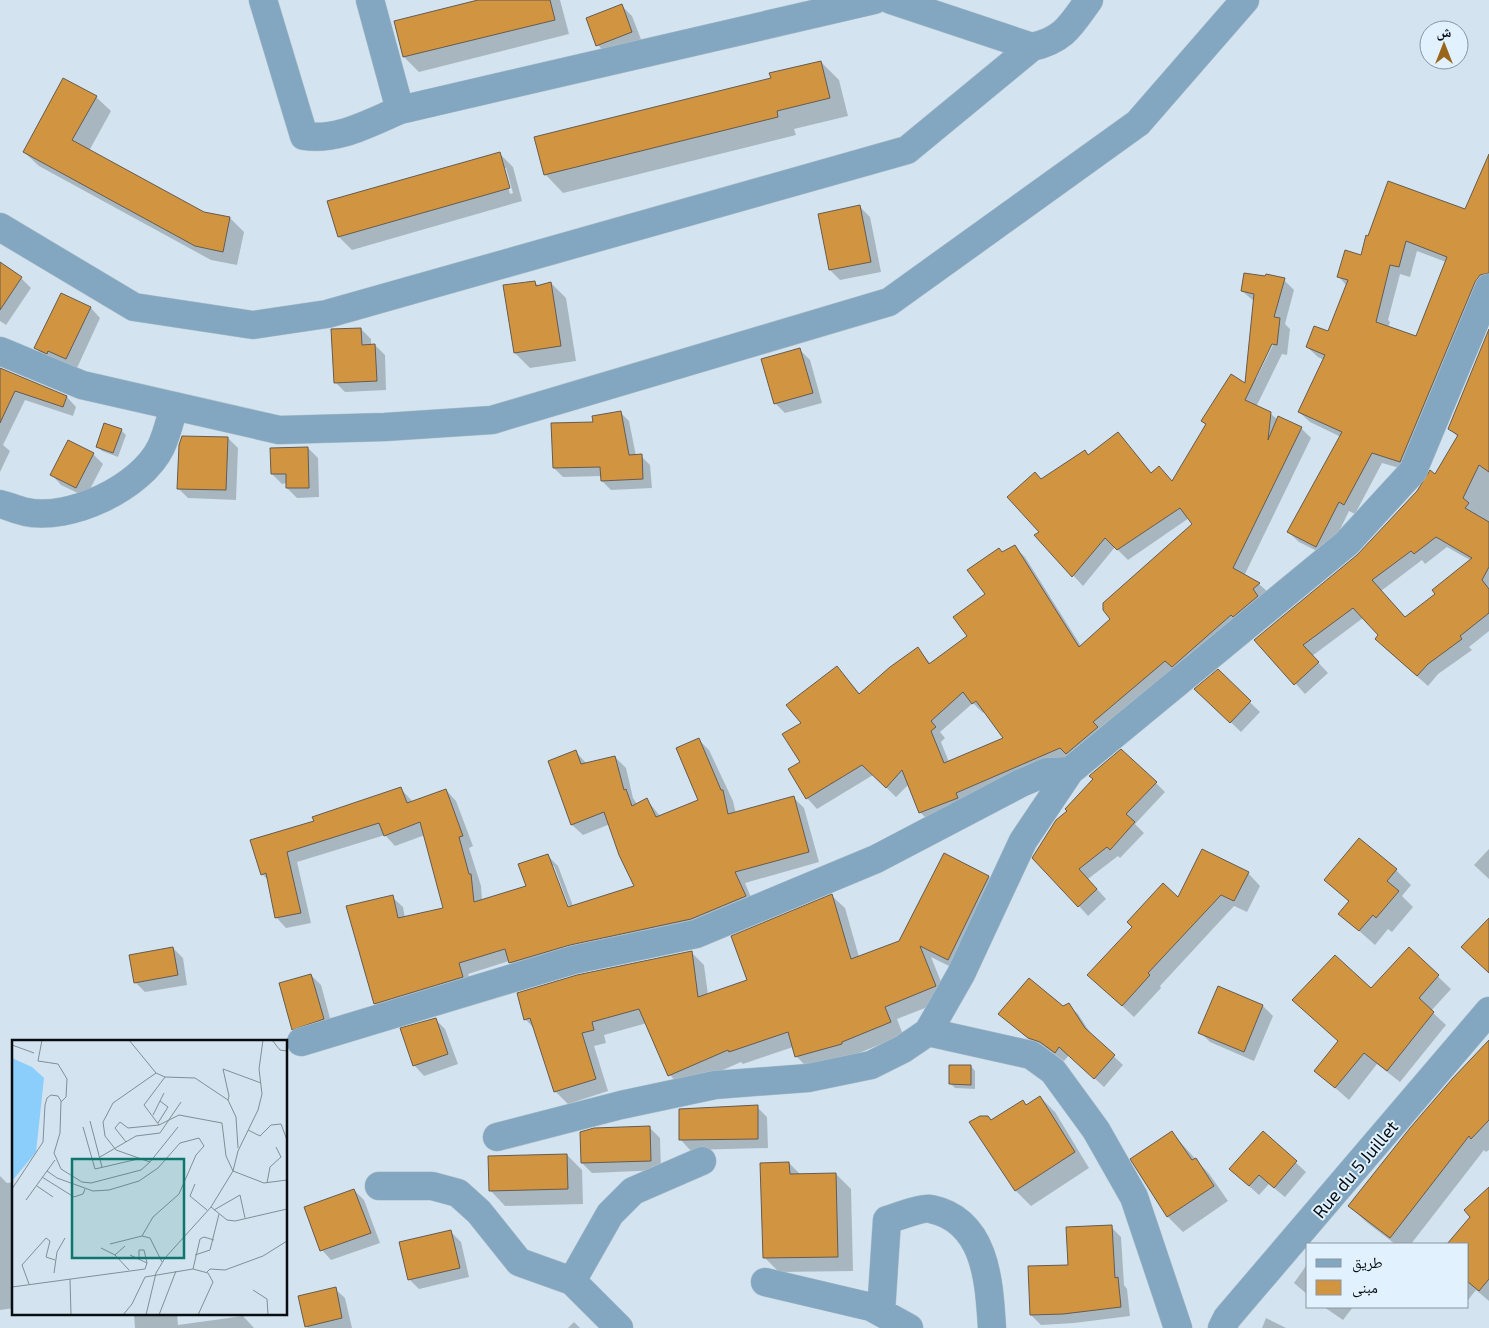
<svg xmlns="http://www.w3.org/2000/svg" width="1489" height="1328" font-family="'Exo 2','Noto Naskh Arabic',sans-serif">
<rect width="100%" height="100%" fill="#d3e4f0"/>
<path fill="#0003" fill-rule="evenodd" d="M483 0H560L569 34 419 72 404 57Z
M622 6 632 16 642 42 607 55 598 45Z
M821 62 839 80 848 116 794 129 796 135 563 193 545 174 772 79Z
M96 97 111 111 89 151 204 213 230 218 244 232 237 265 211 260 39 166 24 152Z
M500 154 513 167 522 201 352 250 339 237 329 202ZM503 168H506L513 193 510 194Z
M1489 154V289L1410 471 1382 463 1355 514 1349 511 1327 556 1299 542 1288 532 1341 437 1310 422 1299 412 1324 360 1318 357 1307 347 1329 333 1347 286 1339 277 1362 256 1466 211ZM1417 251 1446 262 1417 338 1388 328 1390 322 1388 320 1400 274 1410 277Z
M860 207 870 217 881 272 840 280 830 270 819 215Z
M0 264 21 278 31 288 6 325 0 321Z
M1284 280 1294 290 1285 324 1290 329 1287 355 1282 354 1256 407 1270 413 1278 420 1301 428 1311 438 1244 576 1259 584 1269 593 1107 738 930 822 920 812 909 784 896 797 873 775 817 809 807 798 790 770 801 763 802 723 837 667 860 694 918 649 931 664 969 636 1003 553 1014 547 1025 557 1081 646 1112 619 1194 524 1189 518 1128 560 1115 547 1083 586 1036 535 1041 532V480L1089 456 1118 434 1152 474 1173 482 1206 425 1202 421 1246 385 1255 302 1242 291ZM1274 338 1276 339 1256 379V374ZM973 703 983 713 985 711 1005 739 949 762 941 742 945 738 940 732Z
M534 282 539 286 551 283 566 298 576 361 530 368 515 353Z
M62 294 91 308 100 318 77 368 58 360 57 363 46 358 36 348Z
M361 329 371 339V345H375L385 355 386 390 345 392 335 382Z
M1489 332V631L1469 647 1472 650 1438 674 1428 686 1386 649 1379 635 1363 618 1312 656 1328 673 1305 694 1256 640 1358 556 1436 476 1458 437 1449 428ZM1447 547 1470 560 1437 595 1406 618 1381 591 1422 560 1425 564Z
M800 350 810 360 822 403 785 413 775 403Z
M0 369 67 397 76 407 73 416 25 400 3 445 10 451 0 472Z
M620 412 629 421 636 456H641L650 465 652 488 611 490 602 481V476L563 477 554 468 594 423Z
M121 430 126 435 118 457 102 451 97 446Z
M228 438 238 448 236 500 188 498 178 488Z
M308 448 318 458 319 497 297 498 287 488V483L282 484 272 474Z
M93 454 103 464 86 497 61 485 52 475Z
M1218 671 1260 712 1241 732 1196 689Z
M698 739 709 750 733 801 736 814 793 797 804 808 819 862 745 883 755 907 520 973 509 961 468 974 473 987 385 1014 375 1003 392 897 403 907 405 918 445 909 425 835 395 846 385 835 297 862 311 923 286 928 276 917 269 881 262 874 315 822 401 789 413 802 446 790 456 801 473 846 469 848 481 886 482 901 527 887 547 855 558 866 573 906 636 886 610 824 583 835 572 825 575 751 587 764 615 757 626 768 633 798 637 804 647 800 660 816 700 801ZM551 866H554L571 912 569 913Z
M1156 783 1165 792 1135 824 1144 833 1120 858 1118 856 1088 879 1106 899 1088 916 1079 906 1068 811Z
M1489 849V879L1474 865Z
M944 855 989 877 1001 890 961 972 931 957 948 999 897 1019 903 1035 854 1055 809 1069 796 1056 793 1047 743 1064 741 1062 682 1088 670 1075 647 1023 604 1035 606 1043 594 1046 608 1091 568 1104 555 1091 535 1029 525 1019 691 952 704 965 708 995 748 981 832 896 845 908 859 957 900 942Z
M1396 870 1411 885 1402 896 1413 907 1392 932 1388 929 1375 945 1340 914 1349 902 1325 880Z
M1248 873 1260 886 1247 912 1234 906 1160 986 1161 988 1134 1017 1089 975 1178 899Z
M173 948 183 958 187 985 145 992 135 982Z
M1409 949 1451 989 1431 1011 1446 1025 1400 1082 1377 1064 1349 1100 1316 1071 1339 1042 1371 990Z
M311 975 321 985 333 1029 303 1039 293 1029Z
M1068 1005 1078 1014 1093 1037 1123 1065 1104 1087 1069 1055 1064 1061 1050 1051 1038 1047 1000 1014 1063 1008Z
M1263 1006 1273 1016 1254 1061 1210 1042 1200 1032Z
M435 1019 445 1029 458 1064 424 1076 415 1066 402 1029Z
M1489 1042V1150L1486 1152 1484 1150 1411 1244H1395L1365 1221 1350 1206Z
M971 1066 975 1071V1089L955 1088 950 1083Z
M1040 1097 1055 1112 1089 1168 1031 1206 1016 1191 971 1123 991 1121 1023 1101 1027 1106Z
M757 1107 767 1117 768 1148 690 1150 681 1140Z
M650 1128 660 1138 661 1170 592 1173 582 1163Z
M1172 1133 1210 1175 1228 1201 1183 1232 1168 1217 1132 1160Z
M1263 1133 1306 1172 1285 1197 1269 1184 1259 1195 1241 1179Z
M567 1155 582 1170 583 1204 505 1206 490 1190Z
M789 1163 801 1175 836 1174 851 1189 853 1271 779 1272 764 1257Z
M0 1176 7 1183 14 1182V1308L0 1310Z
M1489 1189V1301L1476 1290 1468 1300V1244H1449L1471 1217Z
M354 1190 364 1200 380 1243 331 1260 322 1250Z
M1111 1227 1121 1237 1124 1285 1127 1289 1130 1316 1074 1323 1041 1325 1031 1315 1070 1267Z
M451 1232 461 1242 469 1277 419 1289 409 1279Z
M1308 1263V1295L1294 1283Z
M335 1289 345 1298 352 1328H308L306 1326Z
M1324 1307H1353L1343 1320Z
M134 1314H177L178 1325 243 1316 254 1328H135Z
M1266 1318 1286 1328H1262Z
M574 1322 580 1328H568Z"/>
<path fill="#d19542" stroke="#665b4e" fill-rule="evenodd" d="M478 0H550L555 20 403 57 394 21Z
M622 4 632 32 596 46 586 18Z
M821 61 830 98 777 111 778 117 544 175 534 137 771 78 769 73Z
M63 78 97 96 72 140 204 212 230 217 223 252 195 246 23 152Z
M500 152 510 188 338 237 327 201Z
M1489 154V273L1480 275 1475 282 1400 462 1372 453 1344 505 1339 502 1316 547 1287 532 1342 432 1298 412 1325 355 1306 347 1314 326 1328 331 1348 280 1337 277 1345 250 1361 255 1366 235 1368 236 1388 181 1465 209ZM1406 241 1447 257 1416 336 1376 322 1390 265 1399 267Z
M860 205 871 262 829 270 818 214Z
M0 262 22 277 0 310Z
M1244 273 1265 276 1266 274 1285 278 1274 317 1280 318 1277 345 1272 344 1245 400 1271 412 1268 440 1278 416 1302 427 1233 568 1260 583 1253 589 1258 596 1233 617 1231 615 1172 667 1165 661 1093 722 1098 727 1066 754 1060 748 956 793 958 798 919 813 902 770 886 788 862 765 806 799 788 769 800 762 782 734 801 723 786 705 837 666 859 694 890 667 918 647 929 664 967 636 953 617 985 594 967 570 999 548 1002 552 1015 545 1079 647 1110 619 1103 610V603L1192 524 1180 508 1117 550 1105 538 1072 577 1034 535 1039 532 1007 497 1035 472 1041 479 1085 450 1088 455 1118 432 1151 473 1159 466 1172 481 1206 424 1201 421 1231 374 1245 383 1254 294 1241 291ZM963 692 972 704 976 701 1003 738 944 763 931 731 936 727 931 721Z
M535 281 536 286 551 282 561 346 514 353 503 285Z
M61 293 91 307 66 359 48 351 47 354 34 348Z
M361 328 362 345 375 344 377 381 334 383 331 329Z
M1489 329V472L1479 465 1463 498 1469 503 1465 508 1489 522V567L1482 580 1489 589V613L1460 636 1462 639 1428 664 1417 676 1375 639 1378 635 1353 608 1303 645 1319 662 1294 685 1254 640 1357 555 1417 491 1430 470 1435 474 1458 435 1448 429ZM1436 537 1472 558 1432 590 1435 594 1405 617 1372 580 1411 551 1414 554Z
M800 348 813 393 774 404 761 359Z
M0 368 67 396 63 407 15 391 0 423Z
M621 411 629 455 642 454 643 479 601 481 600 467 553 468 551 423 593 422 592 416Z
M104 423 122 429 113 453 96 447Z
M182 436 228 437 226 490 177 489 179 445Z
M68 440 94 453 76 488 50 475Z
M308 447 309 488H286V474H271L270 448Z
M1218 669 1251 701 1230 723 1194 689Z
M699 738 721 790H723L728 814 794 796 809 852 735 872 746 896 691 919 570 945 509 963 505 949 459 963 463 977 374 1004 346 906 393 895 398 918 443 908 420 822 384 836 379 823 287 852 301 913 275 918 266 873 261 875 250 840 314 821 312 817 401 787 407 803 446 789 463 836 459 837 469 874H471L474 902 526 886 518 864 548 854 568 907 634 886 619 855 604 812 571 825 548 761 576 750 581 764 615 756 624 790 626 789 632 806 647 798 656 817 698 800 676 748Z
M1121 749 1157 782 1126 814 1135 822 1110 850 1107 847 1079 869 1097 889 1078 907 1032 858 1056 820 1067 811 1065 809 1093 779 1089 776Z
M1359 838 1397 869 1387 881 1399 891 1376 918 1373 915 1359 931 1338 914 1349 901 1324 880Z
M1202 849 1249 872 1234 901 1221 895 1148 973 1150 975 1122 1006 1087 975 1132 927 1127 922 1163 883 1178 897Z
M944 853 989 876 948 960 920 946 936 986 885 1007 891 1022 842 1042V1044L795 1057 788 1032 729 1052 728 1050 668 1076 639 1009 592 1022 594 1030 582 1033 596 1079 554 1092 530 1018 524 1020 517 993 577 975 692 951 698 997 747 980 731 936 832 894 851 959 899 941Z
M1489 918V973L1461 947Z
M173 947 178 975 134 983 129 955Z
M1409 947 1439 975 1419 998 1434 1012 1387 1071 1364 1053 1335 1088 1314 1071 1338 1041 1292 1000 1335 955 1371 988Z
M311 974 324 1019 292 1030 279 983Z
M1029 978 1063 1006 1069 1003 1085 1028 1115 1055 1094 1079 1059 1047 1055 1053 1040 1042 1028 1038 998 1014Z
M1218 986 1263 1005 1244 1052 1198 1033Z
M436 1018 448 1054 413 1066 400 1028Z
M1489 1040V1120L1471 1139 1469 1136 1390 1238 1348 1206 1410 1128 1453 1078Z
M949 1065H971V1085L949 1084Z
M1040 1096 1075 1152 1015 1191 969 1122 980 1116H988L991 1120 1023 1100 1026 1105Z
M758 1105V1139L679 1140V1109Z
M650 1126 651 1161 581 1163 580 1132 594 1128Z
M1172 1131 1192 1160 1196 1158 1214 1186 1167 1217 1130 1159Z
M1263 1131 1297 1161 1274 1188 1259 1175 1249 1186 1229 1169Z
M567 1154 568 1189 489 1191 488 1156Z
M789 1162 790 1174 836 1173 838 1257 763 1258 760 1163Z
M1489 1187V1279L1479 1291 1468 1282V1244H1447L1470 1217 1464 1210Z
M354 1189 371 1233 320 1251 304 1207Z
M1112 1225 1115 1278 1118 1277 1121 1307 1063 1314 1030 1315 1028 1266 1068 1265 1066 1227Z
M451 1230 460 1268 408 1280 399 1242Z
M336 1287 342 1318 305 1327 298 1296Z"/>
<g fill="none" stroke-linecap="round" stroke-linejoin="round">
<defs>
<path id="minor" d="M263 0 304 136C338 141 369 123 400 110L874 0
M370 0 400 110
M891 0 1032 47C1064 40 1071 25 1089 0
M0 227 134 307 253 325 327 314 907 150 1032 47
M0 351 82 385 279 430 385 427 492 420 889 302 1138 123 1245 0
M0 504C8 506 17 510 26 512 70 521 141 488 161 447 167 434 170 420 174 407
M928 1032 961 974 1023 841 1070 771 1347 543 1413 471 1489 288
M301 1042 573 960 696 934 876 859 1021 783 1047 772 1070 771
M497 1137 621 1105 715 1085 808 1078 871 1065 903 1049 928 1032 1031 1055 1053 1071 1096 1130 1134 1197 1178 1328
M379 1186H432L458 1193 479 1212 519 1262 572 1281
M765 1282 871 1307 909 1328
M881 1312 887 1220C897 1217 923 1207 931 1209 987 1221 989 1283 992 1328
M619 1328 572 1281 610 1214 633 1191 702 1161
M1222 1328 1227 1318 1489 1011"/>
</defs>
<use href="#minor" stroke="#b2c2cc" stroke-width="29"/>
<use href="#minor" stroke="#83a7c1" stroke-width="28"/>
</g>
<g text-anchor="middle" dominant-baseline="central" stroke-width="4" stroke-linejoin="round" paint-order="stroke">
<g font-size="18" fill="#070d11" stroke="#e1f1fe">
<text transform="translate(1355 1169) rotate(-50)">Rue du 5 Juillet</text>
</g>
</g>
<g transform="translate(12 1040)">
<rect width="275" height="275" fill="#d3e4f0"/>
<path d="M0 18 20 27 32 38 24 112 0 141Z" fill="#8bcdfb"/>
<path fill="none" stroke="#818e97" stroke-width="1" d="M30 0 26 21 46 24 55 39 54 57 49 62M117 0 144 33 153 37 183 38 216 60 224 77 226 108M260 0 268 10 275 11M0 5 22 13M144 33 101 63 91 82 93 96 104 110 138 122 166 87M216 60 217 56 211 29 249 43M141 75 152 53M78 81 90 127M146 83 156 67 148 61M269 84 275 100M147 85 132 65 153 37M71 87 83 129 126 119M236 90 248 96 259 85 269 84M114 102 103 88 108 82 116 88 147 85 167 75 210 83 214 116 221 131 252 143 275 140M88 117 124 96 148 93 169 62M43 120 35 131 45 138 81 151 97 150 127 141 146 128 168 103 187 98 192 106 184 115 167 154 141 177 130 196M30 137 62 157 71 154 73 149M255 143 258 127 269 117 264 107M183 144 178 156 195 170M25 146 41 157M0 149 31 102 33 65 35 58 39 55 46 56 49 61 48 93 42 113 49 129 70 142 79 143 129 130 138 122M14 160 35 131M199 167 215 180 223 181 275 169M202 170 228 155 233 178M98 204 130 196 138 198 150 222M113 206 103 215 117 230M89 208 103 215M118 215 135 223M183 215 198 210 207 174M181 229 188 199 192 197 202 200M195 232 198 229 213 230 251 216 275 201M42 233 45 212 53 198M58 239 59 275M17 244 10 225 34 198 38 201 34 217 43 220M0 247 133 229 135 223 132 210H127V217M241 250 255 259 256 275M111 275 120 264 133 237 181 229 196 233 201 242 186 275M134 275 144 233 153 218 199 167 221 131 226 111 246 70 250 54 247 29 251 0M147 275 164 231"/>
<path fill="#0f766e" fill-opacity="0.15" stroke="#0f766e" stroke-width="2.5" d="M60 119H172V218H60Z"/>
<rect width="275" height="275" fill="none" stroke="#070d11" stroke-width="2.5"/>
</g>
<rect x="1306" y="1243" width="162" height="65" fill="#e1f1fe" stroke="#8a969f"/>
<rect x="1316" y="1259" width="25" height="8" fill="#83a7c1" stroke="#8a969f"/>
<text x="1352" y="1268" font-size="15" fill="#070d11">طريق</text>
<rect x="1316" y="1280" width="25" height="15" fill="#d19542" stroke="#8a969f"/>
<text x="1352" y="1293" font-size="15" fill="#070d11">مبنى</text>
<g transform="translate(1444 45)"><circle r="24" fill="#e1f1fe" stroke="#8a969f"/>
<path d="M0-4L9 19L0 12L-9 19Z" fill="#99671b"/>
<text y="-8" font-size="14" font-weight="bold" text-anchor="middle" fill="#070d11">ش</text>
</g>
</svg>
